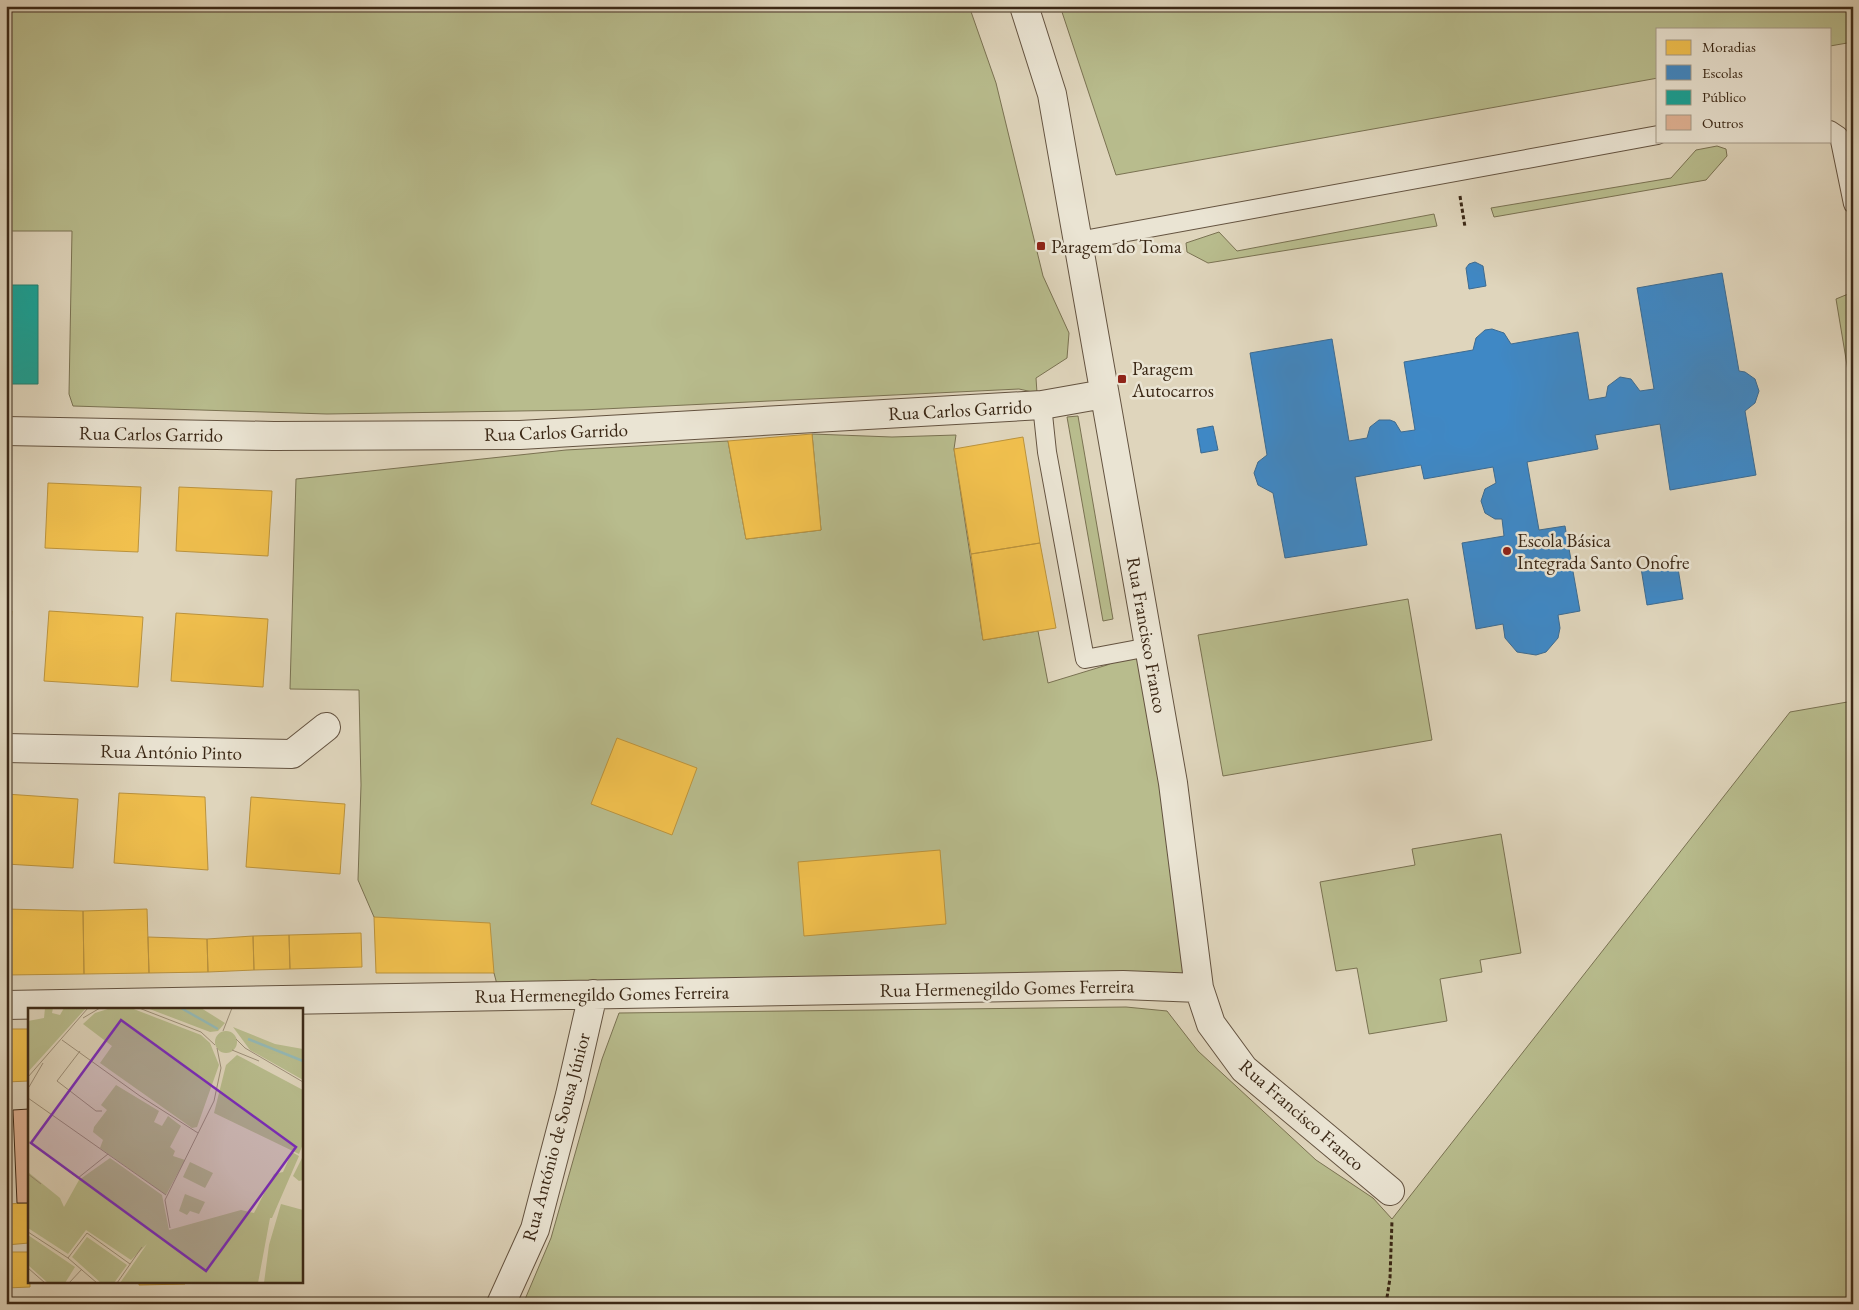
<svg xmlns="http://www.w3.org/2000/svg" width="1859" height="1310" font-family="'EB Garamond',serif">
<rect width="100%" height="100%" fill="#dfd5bc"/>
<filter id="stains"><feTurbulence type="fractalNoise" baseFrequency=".004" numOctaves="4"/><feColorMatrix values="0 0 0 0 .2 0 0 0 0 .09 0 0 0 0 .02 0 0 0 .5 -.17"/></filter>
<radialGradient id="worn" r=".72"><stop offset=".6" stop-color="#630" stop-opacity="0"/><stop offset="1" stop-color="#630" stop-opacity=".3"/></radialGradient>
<path fill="#b8bc8d" stroke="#7a7252" d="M6 6H969L996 83 1043 276 1069 333 1067 358 1036 378 1037 393 1019 389 582 410 327 414 73 406 69 394 72 231H6Z
M1060 6H1853V42L1830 46V29H1658V78L1116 175Z
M1717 146 1726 149 1727 156 1706 180 1494 217 1491 208 1671 178 1696 150Z
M1434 214 1437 226 1208 263 1187 252 1186 243 1219 232 1237 251Z
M1853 292V401L1836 299Z
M1078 416 1113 619 1103 621 1067 417Z
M812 434 892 437 956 435 954 449 983 640 1038 631 1048 683 1107 665 1149 647 1199 988 500 996 494 973 374 917 358 880 361 785 359 690 290 689 296 479 566 450 728 441 746 539 821 530Z
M1408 599 1432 740 1223 776 1198 635Z
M1853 701V1304H523L551 1238 602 1059 619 1013 1126 1007 1167 1011 1198 1051 1316 1160 1373 1198 1392 1219 1790 712Z
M1501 834 1521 953 1480 960 1482 972 1440 979 1447 1021 1369 1034 1357 968 1336 971 1320 882 1415 865 1412 849Z"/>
<path fill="#f2c14e" stroke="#bb933d" d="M812 434 821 530 746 539 728 441Z
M1023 437 1040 543 971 554 954 449Z
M6 480H10L9 545H6Z
M48 483 141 487 138 552 45 548Z
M179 487 272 491 268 556 176 551Z
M1040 543 1056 628 983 640 971 554Z
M6 611H12L7 682H6Z
M49 611 143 617 138 687 44 681Z
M176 613 268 619 263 687 171 681Z
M617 738 697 768 672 835 591 804Z
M119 793 205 797 208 870 114 863Z
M6 794 78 799 73 868 6 864Z
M251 797 345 804 340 874 246 867Z
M940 850 946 924 804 936 798 862Z
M6 909 83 911 84 974 6 975Z
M147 909 149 973 84 974 83 911Z
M374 917 490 923 494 973H376Z
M361 933 362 967 290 969 289 935Z
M289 935 290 969 254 970 253 936Z
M253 936 254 970 208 972 207 939Z
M148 937 207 939 208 972 149 973Z
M6 1029H29V1081L6 1082Z
M28 1203 29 1243 6 1245V1204Z
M6 1252H29L30 1287 6 1288Z
M139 1281H185V1284L139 1285Z"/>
<path fill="#3f88c5" stroke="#3e6b90" d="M1475 262 1483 266 1486 286 1469 289 1466 268 1469 264Z
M1722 273 1739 371 1745 372 1755 379 1759 391 1755 403 1745 411 1756 475 1670 490 1660 424 1595 435 1598 449 1527 462 1539 530 1565 526 1580 611 1558 615 1560 628 1558 638 1546 652 1536 655 1517 652 1505 638 1503 624 1476 629 1462 543 1504 536 1502 519H1495L1485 513 1481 501 1485 489 1496 483 1493 467 1424 479 1421 465 1355 477 1367 545 1285 558 1273 493 1258 485 1254 473 1258 462 1267 455 1250 353 1332 339 1349 441 1367 438 1370 427 1379 420H1390L1395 422 1401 432 1415 430 1404 362 1473 350 1476 338 1485 330 1492 329 1504 333 1511 344 1578 332 1589 400 1606 397 1608 386 1620 377 1631 379 1640 391 1654 389 1637 288Z
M1213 426 1218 450 1201 453 1197 429Z
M1677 562 1683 599 1647 605 1641 568Z"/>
<path fill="#17a398" stroke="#227e71" d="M6 285H38V384H6Z"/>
<path fill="#e1b395" stroke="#3b2816" d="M29 1109V1227L28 1203H17L13 1110Z"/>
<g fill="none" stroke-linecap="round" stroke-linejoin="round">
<defs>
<path id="lane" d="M1830 130 1839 136 1853 204
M1078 241 1658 135
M1042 405 1047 452 1085 659 1149 647"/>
<path id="street" d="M1024 6 1052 94 1173 783 1199 988 1211 1024 1244 1069 1390 1191
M6 431 274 436 520 435 1042 405 1104 394
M6 748 292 754 326 727
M6 1005 1123 985 1199 988
M501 1304 535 1229 570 1095 593 994"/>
</defs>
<use href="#lane" stroke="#645340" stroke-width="20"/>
<use href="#street" stroke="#645340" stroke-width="30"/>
<path stroke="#3b2816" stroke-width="3" stroke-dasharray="4 2.5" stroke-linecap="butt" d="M1460 196 1465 227
M1386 1304 1390 1278 1392 1220"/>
<use href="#lane" stroke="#eae4d3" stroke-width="18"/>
<use href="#street" stroke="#eae4d3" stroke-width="28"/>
</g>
<g fill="#8f2418" stroke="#eae4d3" stroke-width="2">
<rect x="1036" y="241" width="10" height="10" rx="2.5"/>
<rect x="1117" y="374" width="10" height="10" rx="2.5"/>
<circle cx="1507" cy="551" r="5"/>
</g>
<g text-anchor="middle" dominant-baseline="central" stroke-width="5" stroke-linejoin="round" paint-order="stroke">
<g font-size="19" fill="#3b2816" stroke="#eae4d3" text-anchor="start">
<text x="1051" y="246">Paragem do Toma</text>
<text x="1132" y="368">Paragem<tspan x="1132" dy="22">Autocarros</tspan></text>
<text x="1517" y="540">Escola Básica<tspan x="1517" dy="22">Integrada Santo Onofre</tspan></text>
</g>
<g font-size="19" fill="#3b2816" stroke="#eae4d3">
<text transform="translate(960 410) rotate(-3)">Rua Carlos Garrido</text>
<text transform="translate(556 432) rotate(-2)">Rua Carlos Garrido</text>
<text transform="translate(151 434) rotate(1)">Rua Carlos Garrido</text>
<text transform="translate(1147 635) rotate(80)">Rua Francisco Franco</text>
<text transform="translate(171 752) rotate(1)">Rua António Pinto</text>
<text transform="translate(1007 988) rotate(-1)">Rua Hermenegildo Gomes Ferreira</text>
<text transform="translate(602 994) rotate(-1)">Rua Hermenegildo Gomes Ferreira</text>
<text transform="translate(1302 1115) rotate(41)">Rua Francisco Franco</text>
<text transform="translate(556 1137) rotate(-75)">Rua António de Sousa Júnior</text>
</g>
</g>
<g transform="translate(28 1008)">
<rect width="275" height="275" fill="#dfd5bc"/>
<path d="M17 0H25L24 5 32 7 36 0H58L0 64V13L16 10ZM83 0H103L173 27 182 35 191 57 169 119 164 120 72 55 84 38 55 16 67 5ZM119 0H173L197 15 190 23 182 24ZM205 19 247 36 275 41V72L222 42ZM187 34a11 11 0 1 1 22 0a11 11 0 1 1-22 0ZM209 47 275 82V136L271 146 186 105 198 57ZM88 77 131 103 126 114 134 118 140 108 153 118 142 139 147 143 145 148 157 152 138 187 72 140 75 132 65 124 66 119 79 102 73 97ZM264 144 271 148 244 210H242L230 275H92L119 236 103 252 58 222 40 246 0 220V164L32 190 36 199 51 172 82 150 134 187 141 222 213 202 226 205 246 166 255 164ZM275 148V172L271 173 265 168ZM162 154 185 165 177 180 155 169ZM157 186 177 194 171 206 162 203 159 207 151 203ZM253 196 275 202V275H236L241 237ZM0 227 47 259 37 275H20L0 257ZM59 229 99 257 86 275H73L44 249Z" fill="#b8bc8d"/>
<path fill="none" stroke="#94b8b5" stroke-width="2.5" d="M153 0 190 21M220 31 275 53"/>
<path fill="none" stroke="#9d907a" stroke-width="1" d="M111 0 173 24 187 37M55 10 72 0M195 23 204 0M208 31 217 40 275 74M34 32 112 88 170 125M204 42 231 53M52 43 29 73 68 103H74M0 69 60 0M1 79 15 55M0 90 138 187M0 133 50 170 80 146M0 166 13 176M142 220 137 192 186 93 193 60 189 40M0 224 40 250 69 275M40 250 59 225 102 256M0 260 17 275M41 275 54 261M89 275 114 239"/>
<path fill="#7b2cbf" fill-opacity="0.15" stroke="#7b2cbf" stroke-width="2.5" d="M93 12 268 139 178 263 3 135Z"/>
<rect width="275" height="275" fill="none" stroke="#3b2816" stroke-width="2.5"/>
</g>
<rect width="1859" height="1310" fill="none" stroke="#dfd5bc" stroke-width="25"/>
<rect x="8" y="8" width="1844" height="1295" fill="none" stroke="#3b2816" stroke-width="2.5"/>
<rect x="12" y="12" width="1834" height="1285" fill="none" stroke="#3b2816"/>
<rect x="1656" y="28" width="175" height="115" fill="#eae4d3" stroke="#a49987"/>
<rect x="1666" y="40" width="25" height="15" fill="#f2c14e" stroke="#a49987"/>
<text x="1702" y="52" font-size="15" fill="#3b2816">Moradias</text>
<rect x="1666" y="65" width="25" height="15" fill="#3f88c5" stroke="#a49987"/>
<text x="1702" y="78" font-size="15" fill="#3b2816">Escolas</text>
<rect x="1666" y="90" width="25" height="15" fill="#17a398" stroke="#a49987"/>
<text x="1702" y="102" font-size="15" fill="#3b2816">Público</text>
<rect x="1666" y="115" width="25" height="15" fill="#e1b395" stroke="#a49987"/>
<text x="1702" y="128" font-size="15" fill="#3b2816">Outros</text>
<rect width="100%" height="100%" filter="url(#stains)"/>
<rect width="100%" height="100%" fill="url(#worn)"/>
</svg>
